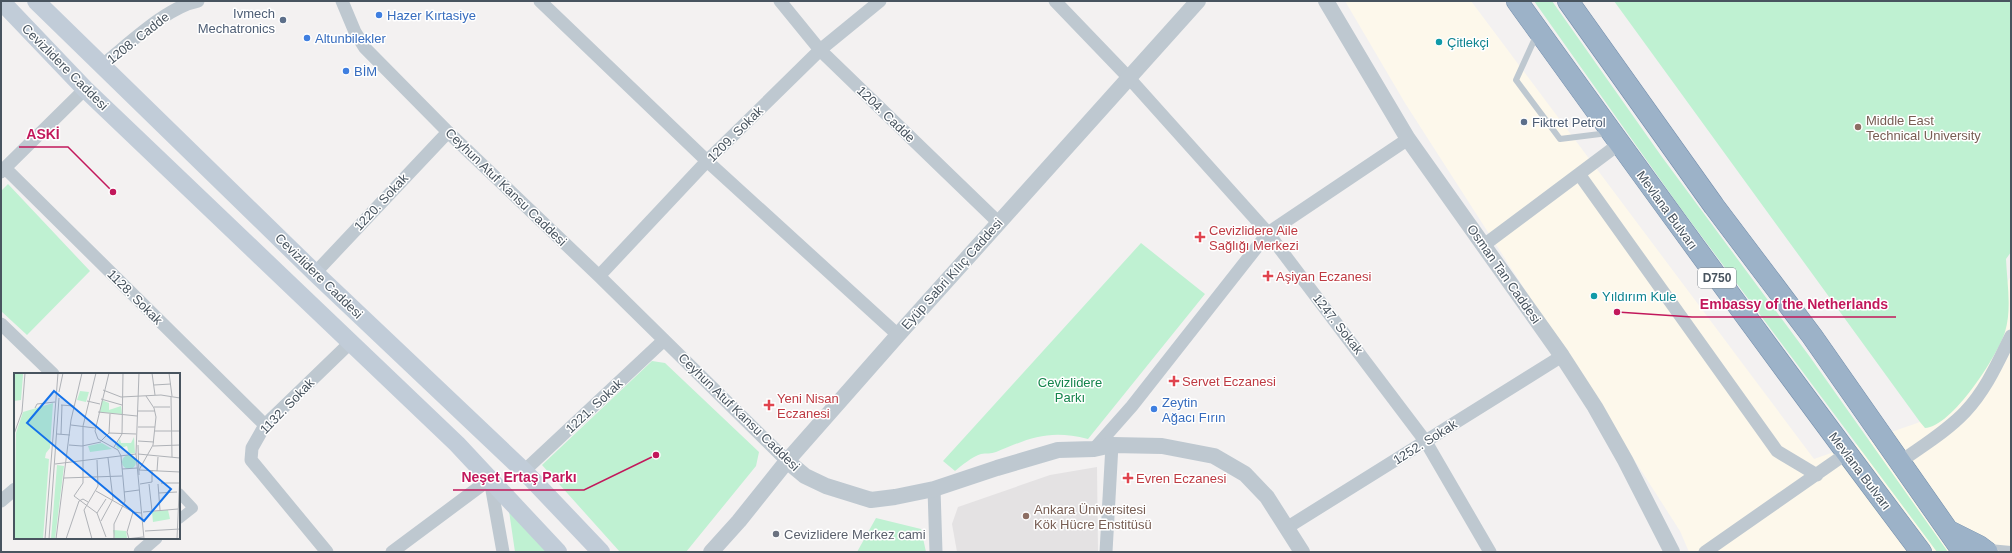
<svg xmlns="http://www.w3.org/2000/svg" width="2012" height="553" font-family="Arial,sans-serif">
<rect width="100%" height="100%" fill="#f3f1f1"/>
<path fill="#fdf8eb" d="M1345 1H1471L1814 459 1920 422 2011 276V552H1689L1680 531 1405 103Z"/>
<path fill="#e4e2e3" d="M1097 467 1098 552H957L952 524 958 507 1050 475Z"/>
<path fill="#bff1d2" d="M1534 1H1552L1662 157 1810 357 1948 552H1937L1679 206Z
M1614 1H2011V252L2006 259C2007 282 2012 309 2005 332 1998 355 1952 427 1925 428L1920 422Z
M8 184 90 271 27 335 1 311V191Z
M1141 243 1205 294 1088 439C1049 429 1030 438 996 452 991 454 986 453 981 454 972 457 962 465 955 471L943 461Z
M652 361 665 363 759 452 756 466 686 552H620L542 465Z
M509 511 548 552H515Z
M876 518 921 529 926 552H857Z"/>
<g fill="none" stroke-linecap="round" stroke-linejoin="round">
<defs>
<path id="trunk" d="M1517 1C1650 186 1784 370 1921 552
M1568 1 1714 206 1812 336 1963 552
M1949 531 1979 546 1987 552"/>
</defs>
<use href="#trunk" stroke="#738eac" stroke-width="22"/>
<path stroke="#bec8d0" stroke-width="6" d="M1536 36 1516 80 1560 139 1608 133
M1989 547 2011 549"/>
<path stroke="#bec8d0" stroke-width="10" d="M179 493 193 508 179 519"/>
<path stroke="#bec8d0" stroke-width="13" d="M342 1 355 32 365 48 448 132 599 276 787 461
M540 1 707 161 898 335
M780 1 820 50 998 222
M1055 1 1129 78 1268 233 1426 442 1490 552
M101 66C127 46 166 7 198 1
M5 168 265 425
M1 172 85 89
M1579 174 1777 451 1817 475
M1484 245 1619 144
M315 273 448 132
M599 276 707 161 820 50 880 1
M1 324 53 374
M1094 449 1132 406 1268 233 1408 139
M1900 462C1922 446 1946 432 1965 412 1986 390 1998 362 2011 336
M524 471 664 340
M934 489 936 552
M1 501 15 489
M1288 527 1562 356
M140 552 156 538
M327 552 251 460 252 448 265 425 351 342
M392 552 490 479 503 552
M1106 552 1112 445
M1705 552 1847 453"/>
<path stroke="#bec8d0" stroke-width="16" d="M1326 1 1408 139 1562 356 1595 407 1625 460 1672 552
M787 461 805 476 826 486 871 500 895 497 934 489 997 468 1058 450 1094 449 1112 445 1162 446 1214 456 1245 474 1267 497 1302 552
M711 552 739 521 787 461 898 335 1198 1"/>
<path stroke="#c1ccd8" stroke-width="18" d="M1 1 85 89 457 444 558 552
M36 1 315 273 524 471 601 552"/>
<use href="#trunk" stroke="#9cb2c8" stroke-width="21"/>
</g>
<g fill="#3f7fe0" stroke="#fff" stroke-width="1.5">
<circle cx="379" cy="15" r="4"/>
<circle cx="307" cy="38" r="4"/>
<circle cx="346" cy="71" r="4"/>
<circle cx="1154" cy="409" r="4"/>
</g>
<g fill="#5c6f8a" stroke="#fff" stroke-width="1.5">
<circle cx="283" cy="20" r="4"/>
<circle cx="1524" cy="122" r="4"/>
</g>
<g fill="#0f9aa8" stroke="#fff" stroke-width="1.5">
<circle cx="1439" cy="42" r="4"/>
<circle cx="1594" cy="296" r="4"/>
</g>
<g fill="#8d6e63" stroke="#fff" stroke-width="1.5">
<circle cx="1858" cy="127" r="4"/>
<circle cx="1026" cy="516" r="4"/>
</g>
<g fill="#e0444e" stroke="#fff" stroke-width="1.5">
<path d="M1198 231h4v4h4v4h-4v4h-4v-4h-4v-4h4z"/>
<path d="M1266 270h4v4h4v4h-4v4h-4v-4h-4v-4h4z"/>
<path d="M1172 375h4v4h4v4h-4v4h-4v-4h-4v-4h4z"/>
<path d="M767 399h4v4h4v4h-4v4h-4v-4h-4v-4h4z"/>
<path d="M1126 472h4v4h4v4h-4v4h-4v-4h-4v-4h4z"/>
</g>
<circle fill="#6b7280" stroke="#fff" stroke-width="1.5" cx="776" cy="534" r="4"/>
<g text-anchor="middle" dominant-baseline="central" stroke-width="3" stroke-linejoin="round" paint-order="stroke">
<rect fill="#fff" stroke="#7f878f" stroke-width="1" x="1698" y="268" width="38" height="20" rx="3"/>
<g font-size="12" font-weight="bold" fill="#48545f">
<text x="1717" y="278">D750</text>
</g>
<g font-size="13" fill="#4e5e75" stroke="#fff" text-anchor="end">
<text x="275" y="13">Ivmech<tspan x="275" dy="15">Mechatronics</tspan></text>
<text x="1532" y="122" text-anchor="start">Fiktret Petrol</text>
</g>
<g font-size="13" fill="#366cbe" stroke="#fff" text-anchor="start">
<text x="387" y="15">Hazer Kırtasiye</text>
<text x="315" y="38">Altunbilekler</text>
<text x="354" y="71">BİM</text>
<text x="1162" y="402">Zeytin<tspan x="1162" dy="15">Ağacı Fırın</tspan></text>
</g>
<g font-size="13" fill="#48545f" stroke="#fff">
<text transform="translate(138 38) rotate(-38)">1208. Cadde</text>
<text transform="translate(65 67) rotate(45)">Cevizlidere Caddesi</text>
<text transform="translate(886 114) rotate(44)">1204. Cadde</text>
<text transform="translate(735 134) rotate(-45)">1209. Sokak</text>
<text transform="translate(506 187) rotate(44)">Ceyhun Atuf Kansu Caddesi</text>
<text transform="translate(381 202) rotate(-47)">1220. Sokak</text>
<text transform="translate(1667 210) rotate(54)">Mevlana Bulvarı</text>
<text transform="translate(952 274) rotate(-48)">Eyüp Sabri Kılıç Caddesi</text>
<text transform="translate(1504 274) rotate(55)">Osman Tan Caddesi</text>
<text transform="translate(319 276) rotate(44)">Cevizlidere Caddesi</text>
<text transform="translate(135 297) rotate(45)">1128. Sokak</text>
<text transform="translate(1338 324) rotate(52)">1247. Sokak</text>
<text transform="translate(287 406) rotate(-46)">1132. Sokak</text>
<text transform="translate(594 406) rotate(-43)">1221. Sokak</text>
<text transform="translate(739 412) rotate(44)">Ceyhun Atuf Kansu Caddesi</text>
<text transform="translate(1425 442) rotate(-32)">1252. Sokak</text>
<text transform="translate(1860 471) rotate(53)">Mevlana Bulvarı</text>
</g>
<g font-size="13" fill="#0d838f" stroke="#fff" text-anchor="start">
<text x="1447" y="42">Çitlekçi</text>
<text x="1602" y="296">Yıldırım Kule</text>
</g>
<g font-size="13" fill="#785e54" stroke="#fff" text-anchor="start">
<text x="1866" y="120">Middle East<tspan x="1866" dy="15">Technical University</tspan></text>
<text x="1034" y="509">Ankara Üniversitesi<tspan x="1034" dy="15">Kök Hücre Enstitüsü</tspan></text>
</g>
<g font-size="13" fill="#be3a42" stroke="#fff" text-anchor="start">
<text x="1209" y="230">Cevizlidere Aile<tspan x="1209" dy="15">Sağlığı Merkezi</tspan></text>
<text x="1276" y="276">Aşiyan Eczanesi</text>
<text x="1182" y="381">Servet Eczanesi</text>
<text x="777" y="398">Yeni Nisan<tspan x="777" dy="15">Eczanesi</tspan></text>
<text x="1136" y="478">Evren Eczanesi</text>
</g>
<g font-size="13" fill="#15844c" stroke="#fff">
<text x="1070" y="382">Cevizlidere<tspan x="1070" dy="15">Parkı</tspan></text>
</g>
<g font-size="13" fill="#5b616d" stroke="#fff" text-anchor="start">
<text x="784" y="534">Cevizlidere Merkez cami</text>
</g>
</g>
<g transform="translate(14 373)">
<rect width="166" height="166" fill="#f3f1f1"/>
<path d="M0 0H9V2L7 27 0 28ZM66 18 75 19 72 29 63 27ZM88 27 95 30V37L107 33 108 41 86 39ZM39 30 36 75 32 80 31 85 35 86 29 166H0L2 60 9 39ZM120 64 121 80 115 81 113 73 104 76 102 73 106 66 107 70H117ZM88 70 98 76 76 79 74 73ZM108 89a7 7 0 1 1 14 0a7 7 0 1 1-14 0ZM43 92 50 93 41 166H37ZM154 137 156 146 139 149 138 139ZM99 157 112 158 113 165 101 166Z" fill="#bff1d2"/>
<path fill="none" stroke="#afb2b7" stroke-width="1" d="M82 0 69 53V110L60 123 83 140 92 164M95 0 81 58 84 66 104 77 107 83 111 128 100 151V166M125 0 122 81 130 166M138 0 141 22M155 0 158 23M140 12 157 11M89 17 107 24 147 22 166 25M45 19 49 0M132 23 140 35 142 44 139 72 125 97 166 99M157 24 158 84M87 26 108 32M73 28 86 31M47 32 60 33M140 34H156M21 35 23 31 41 29M124 38H141M84 39 123 43M57 52 81 55M124 54H141M141 58H166M95 60 122 61M0 61 8 39 11 0M43 61 56 62M47 61 48 32M87 68 95 60 96 41M124 68 140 69M55 72 68 73 87 69M124 72 125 102M139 73 166 72M100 74 108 61 109 0M124 81 166 85M41 91 122 81M108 96 123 95M143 98 144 84M50 105 108 103M147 110H166M126 111 138 109V97M135 111 138 138M144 111 146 137M82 118 119 139 127 140M110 119 125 117M145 120 163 119M129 139 164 136M83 140 92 126M87 148 99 126 94 85M131 158 166 156M31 166 44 0M35 166 45 25M42 166 57 47 68 0M52 166 65 128 69 126 74 129M78 166 70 137 84 113 83 87M112 166 129 164M115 166 113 159 119 139M163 166 166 98"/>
<path fill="#1472ea" fill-opacity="0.15" stroke="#1472ea" stroke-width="2" d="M40 18 157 116 130 148 13 50Z"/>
<rect width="166" height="166" fill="none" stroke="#48545f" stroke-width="2"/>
</g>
<path fill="none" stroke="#c2185b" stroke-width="1.5" d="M113 192L68 147H19M1617 312L1692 317H1896M656 455L584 490H453"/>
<g fill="#c2185b" stroke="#fff" stroke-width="1.5">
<circle cx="113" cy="192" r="4"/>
<circle cx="1617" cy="312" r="4"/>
<circle cx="656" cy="455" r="4"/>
</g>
<g font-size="14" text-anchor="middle" font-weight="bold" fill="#c2185b" stroke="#fff" stroke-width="3" stroke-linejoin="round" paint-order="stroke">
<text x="43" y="139">ASKİ</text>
<text x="1794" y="309">Embassy of the Netherlands</text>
<text x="519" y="482">Neşet Ertaş Parkı</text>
</g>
<rect width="2012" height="553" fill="none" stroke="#48545f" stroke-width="4"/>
</svg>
